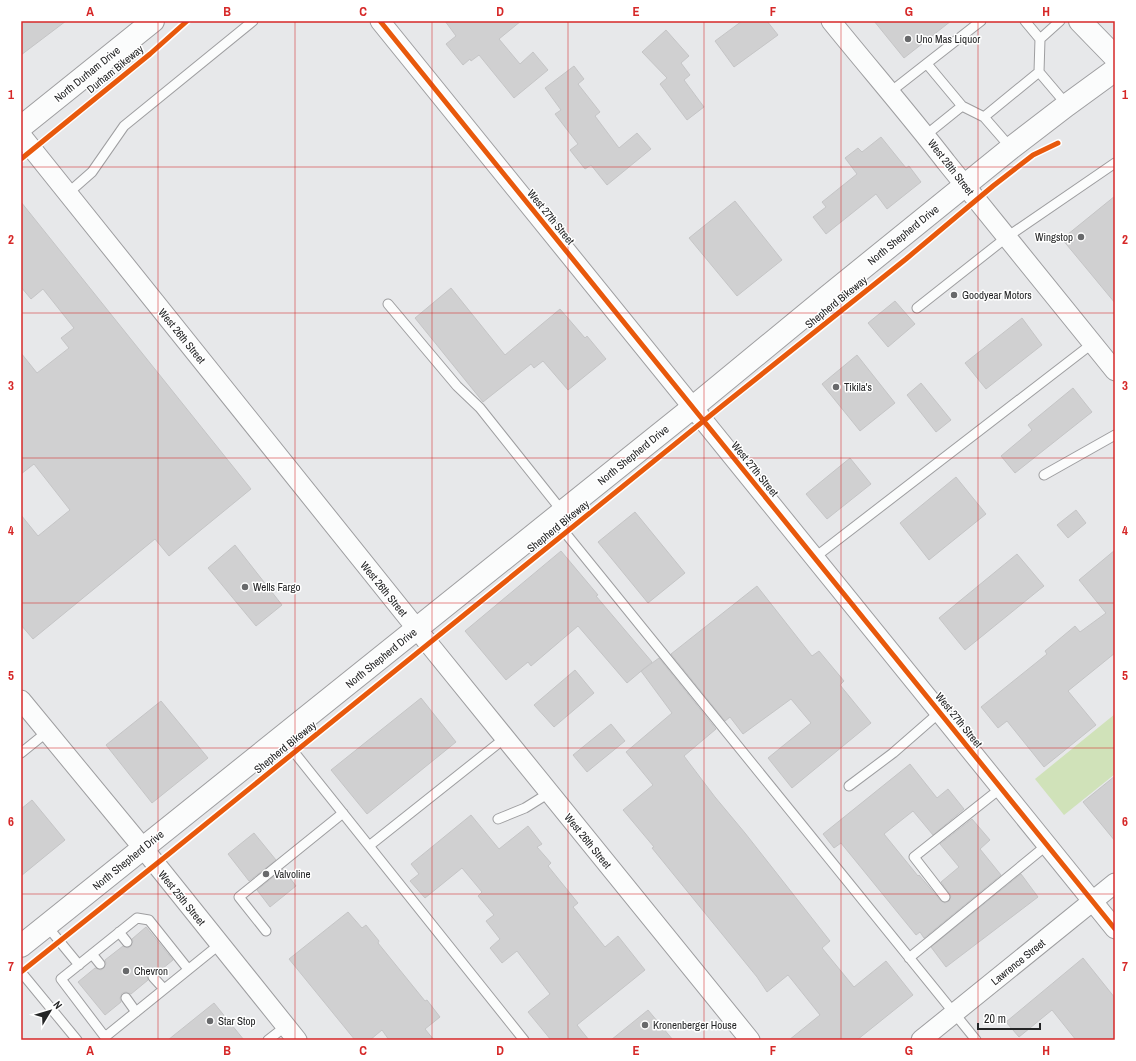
<svg xmlns="http://www.w3.org/2000/svg" width="1136" height="1061" font-family="'Archivo Narrow',sans-serif">
<rect width="100%" height="100%" fill="#e7e8ea"/>
<path fill="#d0e2b9" d="M1115 714V774L1064 815 1035 779Z"/>
<path fill="#d0d0d1" stroke="#c5c5c6" d="M21 21H66L21 55Z
M445 21H521L499 39 520 64 533 52 548 70 514 98 479 55 471 61 470 59 463 65 446 44 456 36Z
M742 21H767L778 35 734 67 715 41Z
M874 21H951L904 58Z
M666 30 689 56 681 63 690 75 684 80 704 107 687 120 660 84 667 78 642 52Z
M574 66 584 79 578 84 600 112 595 116 619 148 637 133 651 149 607 185 591 165 585 169 570 150 578 144 555 114 561 110 545 88Z
M881 137 906 168 909 166 921 182 887 209 876 194 826 234 813 217 826 207 822 202 857 174 845 158 858 148 862 152Z
M1115 196V303L1062 239Z
M735 201 782 260 737 296 689 238Z
M21 202 251 489 169 556 155 539 33 639 21 625V515L38 536 70 510 34 464 21 474V353L37 373 69 348 61 338 74 328 43 289 31 299 21 287Z
M451 288 505 355 560 309 585 338 587 336 606 359 568 390 543 361 534 368 531 364 483 402 415 318Z
M895 301 915 324 888 347 868 323Z
M1022 318 1042 345 986 389 965 363Z
M857 355 895 403 860 431 822 384Z
M921 383 951 420 936 432 907 395Z
M1073 388 1092 412 1015 473 1001 456 1032 430 1028 425Z
M850 458 871 484 827 519 806 494Z
M956 477 986 514 929 560 900 523Z
M1076 510 1086 523 1068 538 1057 525Z
M635 512 685 573 648 603 598 542Z
M235 545 282 605 256 626 208 568Z
M1115 550V653L1068 691 1096 725 1044 767 1007 721 998 728 981 707 1047 654 1045 651 1075 626 1080 632 1106 613 1079 580Z
M561 551 598 595 596 596 652 662 627 683 578 626 531 666 528 662 506 680 465 631Z
M1017 554 1044 586 965 650 939 618Z
M757 586 812 656 819 651 844 681 840 685 871 723 792 788 768 758 811 723 791 699 743 734 730 717 725 721 671 654Z
M659 658 716 729 684 756 715 797 745 833 830 941 822 948 854 987 886 961 913 995 857 1040H789L820 1015 788 975 767 992 757 977 652 848 654 847 623 810 653 785 626 752 672 713 641 671Z
M575 670 594 693 554 727 534 705Z
M421 698 456 742 367 814 331 770Z
M161 701 208 758 152 803 106 745Z
M611 724 625 741 587 772 573 755Z
M910 764 937 798 948 789 964 809 933 835 913 811 884 834 918 876 919 875 941 901 945 903 949 901 951 896 941 882 959 867 940 844 972 819 990 840 980 849 1001 875 924 938 920 932 916 935 841 843 834 848 823 834Z
M1115 776V841L1083 802Z
M32 800 65 840 21 876V809Z
M471 815 499 849 528 826 542 844 537 847 551 863 548 866 578 903 573 907 605 947 618 936 645 970 577 1025 589 1040H551L528 1012 550 994 517 951 502 963 490 948 500 939 486 921 494 915 478 896 482 892 462 868 425 898 410 881 419 874 411 864Z
M254 833 276 860 249 881 228 854Z
M283 869 296 886 270 907 257 890Z
M1021 874 1038 897 946 967 931 947Z
M348 912 362 928 366 925 379 941 378 943 425 1001 427 1000 440 1017 425 1029 434 1040H389L382 1030 370 1040H355L289 959Z
M146 927 173 960 157 973 154 971 149 972 147 976 148 980 131 994 126 992 122 993 120 998 121 1002 105 1015 78 982 95 968 101 970 104 968 106 963 105 960 123 946 128 948 131 946 133 941 132 939Z
M1083 958 1115 998V1040H1076L1052 1010 1019 1037 1006 1022Z
M214 1003 244 1040H168Z
M648 1010 673 1040H611Z"/>
<g fill="none" stroke-linecap="round" stroke-linejoin="round">
<defs>
<path id="service" d="M1025 21 1040 39 1060 21
M1040 39 1039 72 1067 105
M889 93 981 21
M962 106 984 117 1011 148
M984 117 1039 72
M926 135 962 106 927 64
M67 194 92 172 124 126 253 21
M388 304 457 386 480 408 562 511
M917 308 1007 237 1115 163
M1044 475 1115 435
M554 519 976 1040
M814 558 1093 343
M282 737 524 1040
M21 753 47 732
M849 786 893 753 940 712
M498 819 525 808 549 793
M369 846 505 738
M945 897 914 857 1001 788
M47 926 79 965
M266 931 239 897 343 813
M119 932 127 942
M92 954 100 964
M909 958 1047 845
M188 969 149 920 137 918 61 979 105 1037 220 944
M21 972 77 1040
M153 977 164 989
M126 998 136 1012
M268 1040 286 1026"/>
<path id="minor" d="M380 21 1115 929
M831 21C869 68 909 114 946 162L1115 371
M21 135 433 649 750 1040
M21 700 143 848 297 1040
M921 1040 1115 883"/>
<path id="secondary" d="M1080 21 1115 57"/>
<path id="primary" d="M21 127 153 21
M21 946 692 408 827 297 1011 148 1067 105 1115 70"/>
</defs>
<use href="#service" stroke="#9e9ea0" stroke-width="11"/>
<use href="#minor" stroke="#9e9ea0" stroke-width="21"/>
<use href="#secondary" stroke="#9e9ea0" stroke-width="24"/>
<use href="#primary" stroke="#9e9ea0" stroke-width="24"/>
<use href="#service" stroke="#fbfcfc" stroke-width="9"/>
<use href="#minor" stroke="#fbfcfc" stroke-width="19"/>
<use href="#secondary" stroke="#fbfcfc" stroke-width="22"/>
<use href="#primary" stroke="#fbfcfc" stroke-width="22"/>
<defs>
<path id="cycleway" d="M380 21 1115 929
M21 159 150 54 187 21
M21 972 170 853 722 406 906 259 993 186 1033 155 1058 143"/>
</defs>
<use href="#cycleway" stroke="#fff" stroke-width="8"/>
<use href="#cycleway" stroke="#e8590c" stroke-width="5"/>
</g>
<path fill="none" stroke="#d62828" stroke-width="1" stroke-opacity="0.55" d="M158 21V1040M295 21V1040M432 21V1040M568 21V1040M704 21V1040M841 21V1040M978 21V1040M21 167H1115M21 313H1115M21 458H1115M21 603H1115M21 748H1115M21 894H1115"/>
<g fill="#68696b" stroke="#fff" stroke-width="1.5">
<circle cx="908" cy="39" r="4"/>
<circle cx="1081" cy="237" r="4"/>
<circle cx="954" cy="295" r="4"/>
<circle cx="836" cy="387" r="4"/>
<circle cx="245" cy="587" r="4"/>
<circle cx="266" cy="874" r="4"/>
<circle cx="126" cy="971" r="4"/>
<circle cx="210" cy="1021" r="4"/>
<circle cx="645" cy="1025" r="4"/>
</g>
<g text-anchor="middle" dominant-baseline="central" stroke-width="3" stroke-linejoin="round" paint-order="stroke">
<g font-size="11" fill="#242526" stroke="#fff" text-anchor="start">
<text x="916" y="39">Uno Mas Liquor</text>
<text x="1073" y="237" text-anchor="end">Wingstop</text>
<text x="962" y="295">Goodyear Motors</text>
<text x="844" y="387">Tikila's</text>
<text x="253" y="587">Wells Fargo</text>
<text x="274" y="874">Valvoline</text>
<text x="134" y="971">Chevron</text>
<text x="218" y="1021">Star Stop</text>
<text x="653" y="1025">Kronenberger House</text>
</g>
<g font-size="11" fill="#242526" stroke="#fff">
<text transform="translate(115 69) rotate(-39)">Durham Bikeway</text>
<text transform="translate(87 74) rotate(-39)">North Durham Drive</text>
<text transform="translate(951 167) rotate(52)">West 28th Street</text>
<text transform="translate(551 217) rotate(51)">West 27th Street</text>
<text transform="translate(903 235) rotate(-39)">North Shepherd Drive</text>
<text transform="translate(836 302) rotate(-39)">Shepherd Bikeway</text>
<text transform="translate(182 336) rotate(51)">West 26th Street</text>
<text transform="translate(633 455) rotate(-39)">North Shepherd Drive</text>
<text transform="translate(755 469) rotate(51)">West 27th Street</text>
<text transform="translate(558 526) rotate(-39)">Shepherd Bikeway</text>
<text transform="translate(384 589) rotate(51)">West 26th Street</text>
<text transform="translate(381 658) rotate(-39)">North Shepherd Drive</text>
<text transform="translate(959 720) rotate(51)">West 27th Street</text>
<text transform="translate(285 747) rotate(-39)">Shepherd Bikeway</text>
<text transform="translate(588 841) rotate(51)">West 26th Street</text>
<text transform="translate(128 860) rotate(-39)">North Shepherd Drive</text>
<text transform="translate(182 898) rotate(51)">West 25th Street</text>
<text transform="translate(1018 962) rotate(-39)">Lawrence Street</text>
</g>
</g>
<rect width="1136" height="1061" fill="none" stroke="#ffffff" stroke-width="44"/>
<g transform="translate(50 1011) rotate(52)" stroke="#ffffff" stroke-width="3" paint-order="stroke">
<path d="M0-3L7 15L0 10L-7 15Z" fill="#242526"/>
<text y="-6" font-size="11" font-weight="bold" text-anchor="middle" fill="#242526">N</text>
</g>
<path d="M978 1023v6h62v-6" fill="none" stroke="#242526" stroke-width="2"/>
<text x="984" y="1023" font-size="12" fill="#242526" stroke="#ffffff" stroke-width="3" paint-order="stroke">20 m</text>
<rect x="22" y="22" width="1092" height="1017" fill="none" stroke="#d62828" stroke-width="1.5"/>
<g font-size="13" text-anchor="middle" font-weight="bold" fill="#d62828">
<text x="90" y="16">A</text>
<text x="227" y="16">B</text>
<text x="363" y="16">C</text>
<text x="500" y="16">D</text>
<text x="636" y="16">E</text>
<text x="773" y="16">F</text>
<text x="909" y="16">G</text>
<text x="1046" y="16">H</text>
<text x="11" y="99">1</text>
<text x="1125" y="99">1</text>
<text x="11" y="244">2</text>
<text x="1125" y="244">2</text>
<text x="11" y="390">3</text>
<text x="1125" y="390">3</text>
<text x="11" y="535">4</text>
<text x="1125" y="535">4</text>
<text x="11" y="680">5</text>
<text x="1125" y="680">5</text>
<text x="11" y="826">6</text>
<text x="1125" y="826">6</text>
<text x="11" y="971">7</text>
<text x="1125" y="971">7</text>
<text x="90" y="1055">A</text>
<text x="227" y="1055">B</text>
<text x="363" y="1055">C</text>
<text x="500" y="1055">D</text>
<text x="636" y="1055">E</text>
<text x="773" y="1055">F</text>
<text x="909" y="1055">G</text>
<text x="1046" y="1055">H</text>
</g>
</svg>
